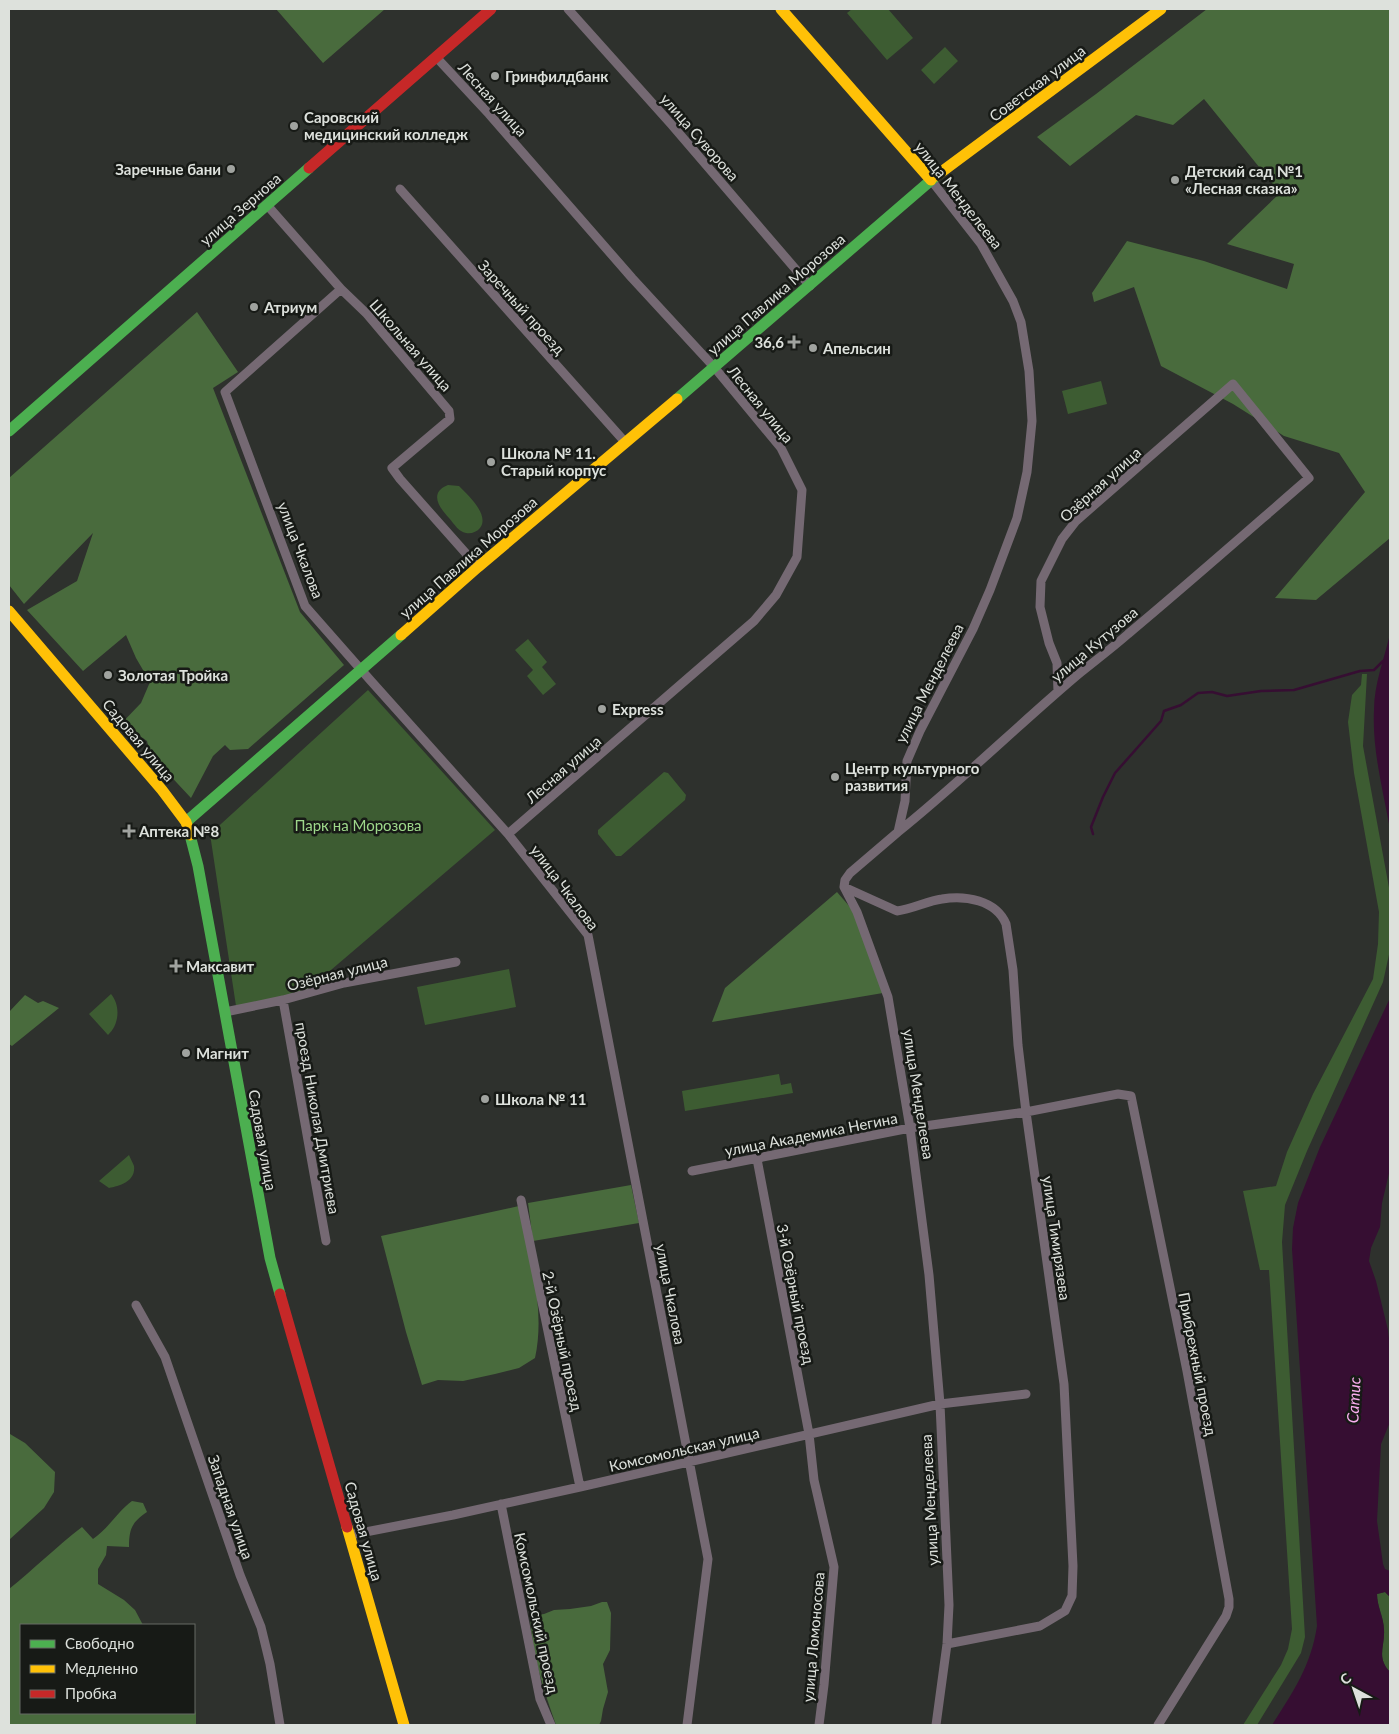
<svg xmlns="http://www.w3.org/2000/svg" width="1399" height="1734" font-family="Lato,sans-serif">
<rect width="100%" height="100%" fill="#2e312d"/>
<path fill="#3d5c32" d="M852 9H888L913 38 887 60 847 13Z
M945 47 958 61 934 84 921 70Z
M1101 381 1107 404 1068 414 1062 391Z
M448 485 459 486C468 495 490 515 480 528 477 532 471 534 466 533 459 532 454 524 449 518 440 508 428 493 448 485Z
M528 639 547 662 542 667 556 684 543 695 527 676 533 670 515 650Z
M1362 674H1367L1363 746 1390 893V950L1383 982 1307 1151 1285 1205 1282 1242 1305 1637 1301 1653 1257 1725H1243L1281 1665 1288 1649 1292 1629 1269 1270H1260L1243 1191 1276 1186 1287 1152 1313 1094 1373 979 1378 944 1379 912 1354 773 1348 722 1352 695 1361 685Z
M368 690 495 830 297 999 236 1006 210 834Z
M664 772 668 773 686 795 685 800 621 856H616L598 834V830Z
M509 969 516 1007 425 1025 417 987Z
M111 994C121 1006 119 1025 108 1035L89 1014Z
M779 1074 781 1085 791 1083 793 1093 685 1111 682 1091Z
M129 1155C130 1158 133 1163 134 1166 136 1181 120 1186 109 1188L99 1181Z
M1385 1592 1390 1597V1672C1376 1657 1385 1647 1384 1630 1384 1617 1377 1606 1377 1594Z"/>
<path fill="#496b3d" d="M276 9H385L323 63Z
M1207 9H1390V538L1316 600 1275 598 1365 492 1339 453 1284 436 1233 404 1161 366 1134 287 1094 302 1092 293 1127 241 1204 261 1287 289 1294 264 1227 244 1280 193 1204 99 1173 125 1136 115 1070 166 1037 137 1096 94Z
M197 312 238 372 213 388 300 612 344 665 248 749 230 750 225 745 213 756 191 798 150 754 147 741 134 732 117 728 141 703 150 682 136 658 126 635 83 671 27 610 77 581 93 533 24 604 9 585V478Z
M837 892 856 914 883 993 712 1022 725 988Z
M25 995 38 1003 43 1001 59 1008 12 1046 9 1044V1012Z
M631 1185 639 1223 533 1241 528 1203Z
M519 1206C529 1255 546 1308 535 1358L519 1368 495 1374 463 1381 438 1380 422 1385 406 1332 381 1236Z
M10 1434 25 1443 55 1472 54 1492 44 1508 9 1540V1435Z
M132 1501 143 1503 147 1512C132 1522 129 1529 129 1547L107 1546 106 1555 98 1569V1584L124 1600 135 1610 143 1625H21V1713H194V1704L196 1714V1725H10L9 1723V1589C34 1569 56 1547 82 1527L93 1539C109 1528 117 1512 132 1501Z
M602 1602H607L611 1613 610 1650 603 1664 608 1692 603 1709 601 1721 599 1725H556C543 1688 532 1655 530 1616L544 1614 554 1610 570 1609 591 1606Z"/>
<path fill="#360e32" d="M1390 634V829C1383 790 1372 750 1374 710 1374 685 1384 659 1390 634Z
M1390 998V1169L1382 1203 1380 1227 1371 1248 1369 1261 1376 1281 1388 1330 1390 1347V1422L1381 1444 1377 1521 1383 1564 1385 1569 1390 1571V1597L1385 1592 1377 1594C1377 1607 1384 1618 1384 1630 1385 1647 1376 1657 1390 1672V1725H1272C1293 1692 1311 1666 1317 1626L1292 1249 1293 1228 1298 1203 1320 1147Z"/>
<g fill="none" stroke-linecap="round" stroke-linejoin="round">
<path stroke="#360e32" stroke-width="2.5" d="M1093 834 1091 827 1103 797 1115 773 1161 721 1164 711 1181 705 1198 693 1212 692 1227 696 1261 691 1294 690 1360 671 1374 670 1383 661"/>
<path stroke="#756973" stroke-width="9" d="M568 9 671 124 810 286
M436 57 489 114 632 278 714 367 781 448 802 490 797 557 776 595 754 621 508 834
M931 180 981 244 1013 301 1021 322 1029 371 1032 421 1027 472 1017 518 990 590 973 629 920 731 907 761 905 801 898 832 850 873 845 880 844 887 857 912 888 997 910 1128 929 1275 940 1404 949 1605 947 1644 936 1725
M400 189 625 442
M267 205 341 289 367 314 449 411 450 419 392 468 400 479 478 567
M341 289 225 392 305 606 371 681 508 834 588 935 708 1559 687 1725
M898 832C959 783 1015 728 1075 677 1092 663 1111 649 1128 634 1189 583 1249 530 1309 478L1233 384 1076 521 1062 539 1041 581 1040 607 1049 643 1057 663 1058 692
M844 887 897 911C913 909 927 901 942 899 965 895 996 900 1006 924L1013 970 1018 1045 1026 1112 1064 1384 1073 1566 1072 1596 1065 1611 1040 1626 947 1644
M283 1000 326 1241
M225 1012 283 1000 344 983 456 962
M757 1159 809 1434 814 1480 834 1567 824 1685 819 1725
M692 1171 910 1128 1026 1112 1118 1094 1131 1096 1187 1371 1229 1599V1607L1226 1616 1158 1725
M521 1200 580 1487
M136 1305 165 1357 240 1575 261 1627 270 1664 280 1725
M501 1504 540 1699 551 1725
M350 1535 453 1515 580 1487 940 1404 1026 1394"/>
<path stroke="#4caf50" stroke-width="11" d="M677 399 936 176
M9 431 309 168
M186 822 401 635
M190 835 198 866 270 1258 280 1294"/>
<path stroke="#ffc107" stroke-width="11" d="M781 9 931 180
M936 176 1161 9
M9 611 162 790 186 822 190 835
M401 635 478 567 677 399
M347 1527 404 1725"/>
<path stroke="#c62828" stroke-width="11" d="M309 168 491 9
M280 1294 347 1527"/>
</g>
<g fill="#a0a39f" stroke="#171a16" stroke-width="2">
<circle cx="495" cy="76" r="5"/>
<circle cx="294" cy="126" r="5"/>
<circle cx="231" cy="169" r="5"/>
<circle cx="1175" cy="180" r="5"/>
<circle cx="254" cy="307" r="5"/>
<path d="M791.5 334.5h5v5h5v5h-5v5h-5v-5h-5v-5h5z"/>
<circle cx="813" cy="348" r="5"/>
<circle cx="491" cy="462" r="5"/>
<circle cx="108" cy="675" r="5"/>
<circle cx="602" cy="709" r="5"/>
<circle cx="835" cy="777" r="5"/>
<path d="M126.5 823.5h5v5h5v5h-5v5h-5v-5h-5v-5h5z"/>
<path d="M173.5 958.5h5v5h5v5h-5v5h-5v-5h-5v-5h5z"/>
<circle cx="186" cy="1053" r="5"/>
<circle cx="485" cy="1099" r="5"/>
</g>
<g text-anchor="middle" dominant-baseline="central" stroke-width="5" stroke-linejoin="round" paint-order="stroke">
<g font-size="15" font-weight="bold" fill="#dde1dc" stroke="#171a16" text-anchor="start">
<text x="505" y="76">Гринфилдбанк</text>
<text x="304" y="117">Саровский<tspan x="304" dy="17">медицинский колледж</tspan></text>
<text x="221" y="169" text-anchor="end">Заречные бани</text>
<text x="1185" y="171">Детский сад №1<tspan x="1185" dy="17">«Лесная сказка»</tspan></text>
<text x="264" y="307">Атриум</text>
<text x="784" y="342" text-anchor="end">36,6</text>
<text x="823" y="348">Апельсин</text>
<text x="501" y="453">Школа № 11.<tspan x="501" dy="17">Старый корпус</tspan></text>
<text x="118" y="675">Золотая Тройка</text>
<text x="612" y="709">Express</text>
<text x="845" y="768">Центр культурного<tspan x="845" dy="17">развития</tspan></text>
<text x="139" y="831">Аптека №8</text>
<text x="186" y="966">Максавит</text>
<text x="196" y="1053">Магнит</text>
<text x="495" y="1099">Школа № 11</text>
</g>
<g font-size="15" fill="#dde1dc" stroke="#171a16">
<text transform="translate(1037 83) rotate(-37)">Советская улица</text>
<text transform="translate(493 99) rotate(48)">Лесная улица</text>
<text transform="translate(700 137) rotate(49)">улица Суворова</text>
<text transform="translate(959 195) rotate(52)">улица Менделеева</text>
<text transform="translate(240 209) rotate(-41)">улица Зернова</text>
<text transform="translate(776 294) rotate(-41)">улица Павлика Морозова</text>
<text transform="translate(522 307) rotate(48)">Заречный проезд</text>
<text transform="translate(411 345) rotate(49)">Школьная улица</text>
<text transform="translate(761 404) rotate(51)">Лесная улица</text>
<text transform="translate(1100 484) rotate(-42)">Озёрная улица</text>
<text transform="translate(301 550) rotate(69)">улица Чкалова</text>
<text transform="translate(468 557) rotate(-41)">улица Павлика Морозова</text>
<text transform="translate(1094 644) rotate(-40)">улица Кутузова</text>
<text transform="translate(929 683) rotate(-63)">улица Менделеева</text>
<text transform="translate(139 740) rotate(50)">Садовая улица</text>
<text transform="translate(563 769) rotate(-41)">Лесная улица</text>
<text transform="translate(565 887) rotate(53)">улица Чкалова</text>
<text transform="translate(337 973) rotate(-14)">Озёрная улица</text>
<text transform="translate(919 1094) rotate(81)">улица Менделеева</text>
<text transform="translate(318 1118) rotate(80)">проезд Николая Дмитриева</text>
<text transform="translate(811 1134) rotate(-11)">улица Академика Негина</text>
<text transform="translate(263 1140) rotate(80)">Садовая улица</text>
<text transform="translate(1057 1238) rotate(82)">улица Тимирязева</text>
<text transform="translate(671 1294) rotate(79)">улица Чкалова</text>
<text transform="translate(796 1294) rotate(79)">3-й Озёрный проезд</text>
<text transform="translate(563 1341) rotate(78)">2-й Озёрный проезд</text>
<text transform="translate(1198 1364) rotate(79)">Прибрежный проезд</text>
<text transform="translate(684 1449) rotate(-13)">Комсомольская улица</text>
<text transform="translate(929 1500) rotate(-93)">улица Менделеева</text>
<text transform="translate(231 1507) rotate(71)">Западная улица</text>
<text transform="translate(364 1531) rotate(74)">Садовая улица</text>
<text transform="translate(537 1613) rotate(78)">Комсомольский проезд</text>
<text transform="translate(813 1637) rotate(-85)">улица Ломоносова</text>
</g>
<g font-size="15" fill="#9ed88b" stroke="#171a16">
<text x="358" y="825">Парк на Морозова</text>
</g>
<g font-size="16" font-style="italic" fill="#f9aeef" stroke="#171a16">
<text transform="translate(1353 1400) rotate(-87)">Сатис</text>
</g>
</g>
<rect width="1399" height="1734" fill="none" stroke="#dde1dc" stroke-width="20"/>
<rect x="20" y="1624" width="175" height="90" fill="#171a16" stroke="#666a65"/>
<rect x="30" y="1640" width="25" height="8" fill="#4caf50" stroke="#666a65"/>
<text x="65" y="1649" font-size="15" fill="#dde1dc">Свободно</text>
<rect x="30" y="1665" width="25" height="8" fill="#ffc107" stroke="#666a65"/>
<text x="65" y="1674" font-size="15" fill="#dde1dc">Медленно</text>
<rect x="30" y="1690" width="25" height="8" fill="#c62828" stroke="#666a65"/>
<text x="65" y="1699" font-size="15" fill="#dde1dc">Пробка</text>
<g transform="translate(1354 1689) rotate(320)" stroke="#171a16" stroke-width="4" paint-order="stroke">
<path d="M0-4L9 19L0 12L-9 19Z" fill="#dde1dc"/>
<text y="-8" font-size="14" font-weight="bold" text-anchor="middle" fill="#dde1dc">С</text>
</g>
</svg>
